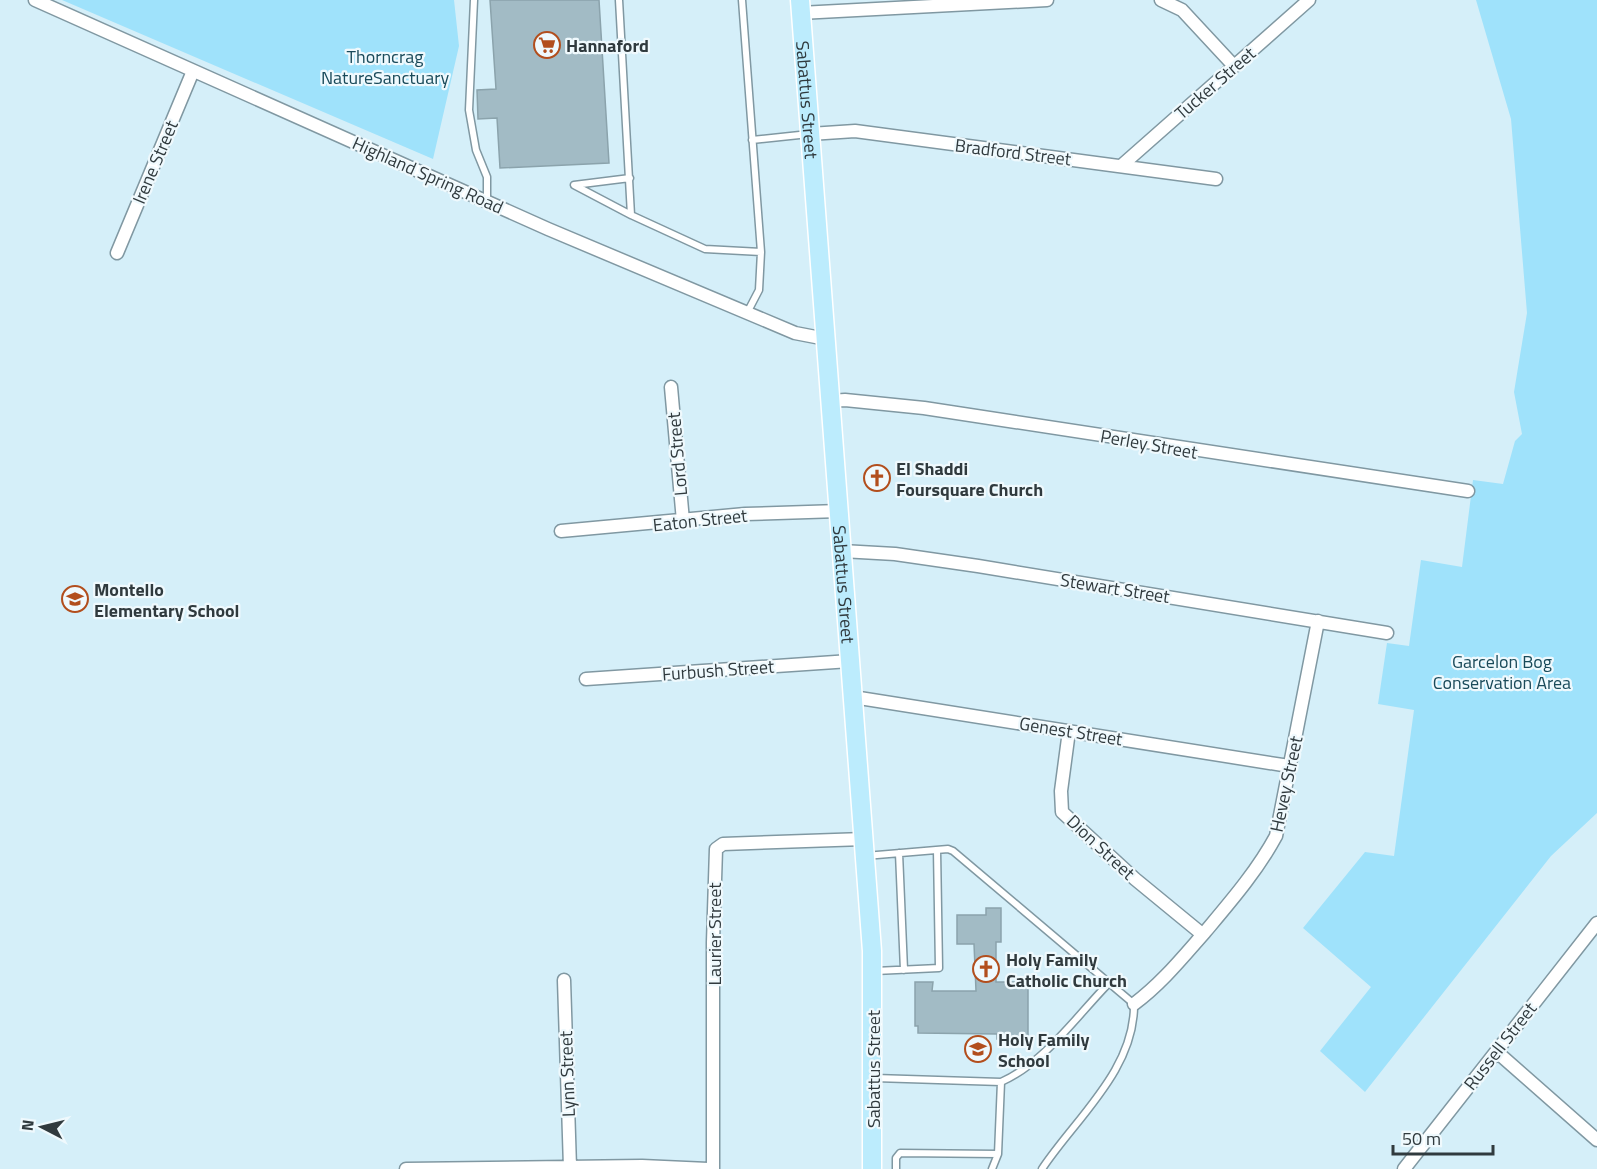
<svg xmlns="http://www.w3.org/2000/svg" width="1597" height="1169" font-family="'Titillium Web',sans-serif">
<rect width="100%" height="100%" fill="#d5eff9"/>
<path fill="#9fe2fb" d="M62 0H454L459 46 433 159Z
M1476 0H1597V813L1551 856 1365 1092 1320 1051 1371 987 1303 928 1365 852 1394 856 1414 710 1378 704 1387 643 1409 646 1421 560 1462 567 1473 480 1503 484 1515 441 1522 434 1514 392 1527 313 1511 119Z"/>
<path fill="#a2bbc5" stroke="#8ba3ac" stroke-width="1.5" d="M490 0H599L609 163 500 168 497 118 478 119 477 90 496 89Z
M986 908H1001V942H996V982H1028V1039H997V1034L918 1033V1026H915V982H933L932 991H976L974 944H957V915H986Z"/>
<g fill="none" stroke-linecap="round" stroke-linejoin="round">
<defs>
<path id="lane" d="M474 0 469 110 476 150 487 177V201
M619 0 631 215 705 249 761 252 742 0
M752 140 809 134
M630 178 574 185 631 215
M747 313 759 290 761 252
M899 853 904 970
M865 856 948 849 953 851 1134 1004C1135 1070 1075 1119 1042 1169
M875 971 939 968 937 850
M875 1078 1001 1082C1044 1063 1076 1017 1108 984
M896 1169V1158L900 1153 998 1154
M992 1169 998 1154 1001 1082"/>
<path id="street" d="M35 0 548 229 795 333 826 339
M1161 0 1182 10 1234 66
M800 13 1047 0
M810 134 855 131 1216 179
M1121 166 1309 0
M117 253 193 71
M671 387 683 521
M830 401 845 400 924 408 1468 491
M561 531 745 514 839 511
M842 551 895 554 978 566 1387 633
M586 679 850 661
M853 697 1289 766
M1069 731 1061 791 1062 812 1135 879 1202 934
M564 980 570 1167
M1134 1004C1162 983 1182 958 1205 932 1231 901 1257 871 1276 836L1318 621
M1497 1052 1597 1140
M406 1169 642 1166 708 1169
M713 1169V942L716 849 723 844 864 839
M1404 1169 1597 923"/>
<g id="primary">
<path id="s1" d="M800 0 872 951V1169"/>
</g>
</defs>
<use href="#lane" stroke="#8098a2" stroke-width="9"/>
<use href="#street" stroke="#8098a2" stroke-width="15"/>
<use href="#primary" stroke="#fff" stroke-width="21"/>
<use href="#lane" stroke="#fff" stroke-width="6"/>
<use href="#street" stroke="#fff" stroke-width="12"/>
<use href="#primary" stroke="#bcecfd" stroke-width="18"/>
</g>
<defs>
<symbol id="supermarket-ring" viewBox="-11 -11 22 22"><circle r="9.5" fill="#eff9fd" stroke="#b24e1d" stroke-width="1.5"/><path d="M-6-5.5h2.5l.6 2H6L4.5 2H-2.5L-4.4-4H-6ZM-1.5 3.2a1.3 1.3 0 1 0 .1 0ZM3 3.2a1.3 1.3 0 1 0 .1 0Z" fill="#b24e1d"/></symbol>
<symbol id="church-ring" viewBox="-11 -11 22 22"><circle r="9.5" fill="#eff9fd" stroke="#b24e1d" stroke-width="1.5"/><path d="M-1.2-6h2.4v3.5h3.3v2.4h-3.3V6h-2.4V-.1h-3.3v-2.4h3.3Z" fill="#b24e1d"/></symbol>
<symbol id="school-ring" viewBox="-11 -11 22 22"><circle r="9.5" fill="#eff9fd" stroke="#b24e1d" stroke-width="1.5"/><path d="M0-5L7-2L0 1L-7-2ZM-4 1L0 2.5L4 1V4Q0 6-4 4Z" fill="#b24e1d"/></symbol>
</defs>
<g fill-rule="evenodd">
<use href="#supermarket-ring" x="532" y="30" width="30" height="30"/>
<use href="#church-ring" x="862" y="463" width="30" height="30"/>
<use href="#school-ring" x="60" y="584" width="30" height="30"/>
<use href="#church-ring" x="971" y="954" width="30" height="30"/>
<use href="#school-ring" x="963" y="1034" width="30" height="30"/>
</g>
<g text-anchor="middle" dominant-baseline="central" stroke-width="4.5" stroke-linejoin="round" paint-order="stroke">
<g font-size="18" font-weight="bold" fill="#303a3e" stroke="#eff9fd" text-anchor="start">
<text x="566" y="45">Hannaford</text>
<text x="896" y="468">El Shaddi<tspan x="896" dy="21">Foursquare Church</tspan></text>
<text x="94" y="589">Montello<tspan x="94" dy="21">Elementary School</tspan></text>
<text x="1006" y="959">Holy Family<tspan x="1006" dy="21">Catholic Church</tspan></text>
<text x="998" y="1039">Holy Family<tspan x="998" dy="21">School</tspan></text>
</g>
<g font-size="18" fill="#194a5a" stroke="#eff9fd">
<text x="385" y="56">Thorncrag<tspan x="385" dy="21">NatureSanctuary</tspan></text>
<text x="1502" y="661">Garcelon Bog<tspan x="1502" dy="21">Conservation Area</tspan></text>
</g>
<g font-size="18" fill="#303a3e" stroke="#eff9fd">
<text transform="translate(1215 83) rotate(-41)">Tucker Street</text>
<text stroke="none"><textPath href="#s1" startOffset="100">Sabattus Street</textPath></text>
<text transform="translate(1013 152) rotate(7)">Bradford Street</text>
<text transform="translate(155 162) rotate(-67)">Irene Street</text>
<text transform="translate(428 175) rotate(24)">Highland Spring Road</text>
<text transform="translate(1149 444) rotate(10)">Perley Street</text>
<text transform="translate(677 454) rotate(-95)">Lord Street</text>
<text transform="translate(700 520) rotate(-6)">Eaton Street</text>
<text stroke="none"><textPath href="#s1" startOffset="586">Sabattus Street</textPath></text>
<text transform="translate(1115 588) rotate(9)">Stewart Street</text>
<text transform="translate(718 670) rotate(-4)">Furbush Street</text>
<text transform="translate(1071 731) rotate(9)">Genest Street</text>
<text transform="translate(1286 784) rotate(-78)">Hevey Street</text>
<text transform="translate(1101 847) rotate(43)">Dion Street</text>
<text transform="translate(714 934) rotate(-90)">Laurier Street</text>
<text transform="translate(1500 1046) rotate(-52)">Russell Street</text>
<text transform="translate(873 1069) rotate(-90)">Sabattus Street</text>
<text transform="translate(567 1074) rotate(-92)">Lynn Street</text>
</g>
</g>
<g transform="translate(42 1127) rotate(277)" stroke="#eff9fd" stroke-width="4.5" paint-order="stroke">
<path d="M0-4.5L10 22L0 15L-10 22Z" fill="#303a3e"/>
<text y="-9" font-size="16" font-weight="bold" text-anchor="middle" fill="#303a3e">N</text>
</g>
<path d="M1393 1145v9h100v-9" fill="none" stroke="#303a3e" stroke-width="3"/>
<text x="1402" y="1145" font-size="18" fill="#303a3e" stroke="#eff9fd" stroke-width="4.5" paint-order="stroke">50 m</text>
</svg>
